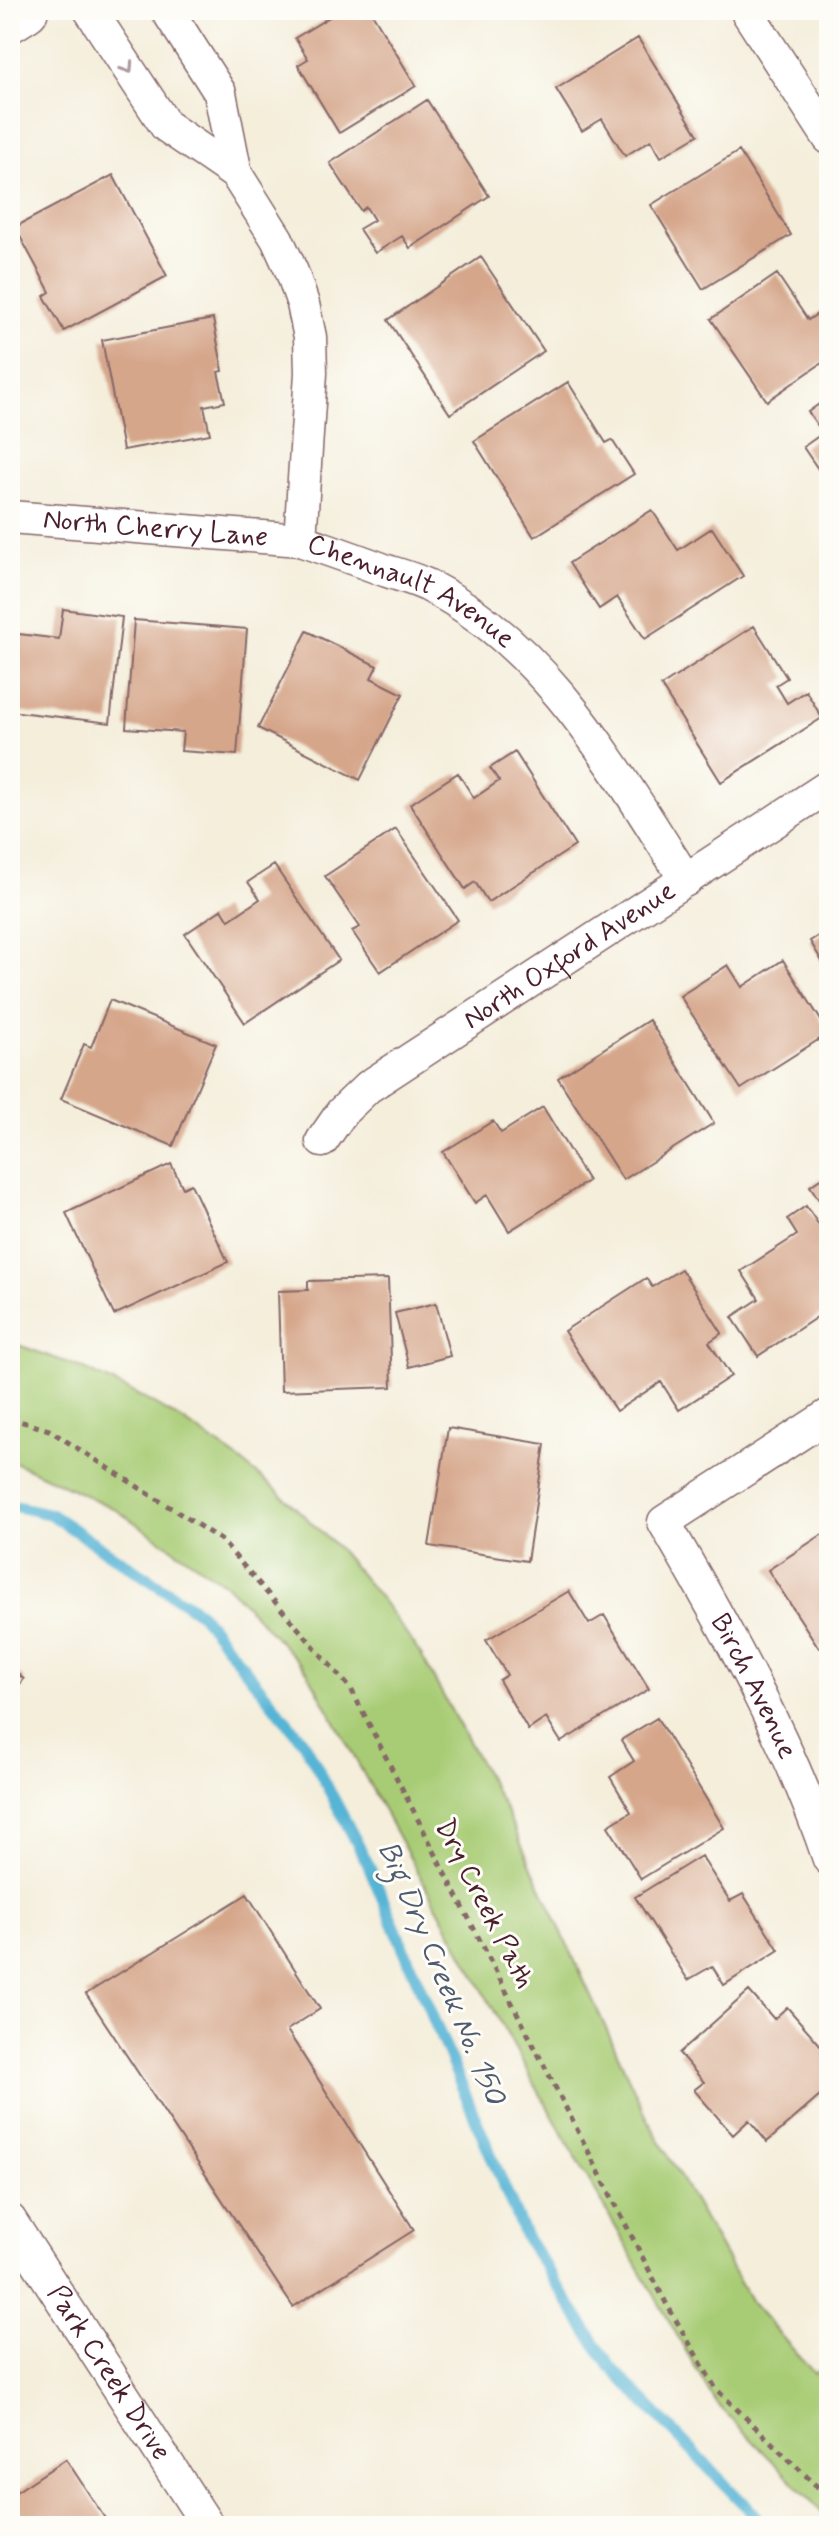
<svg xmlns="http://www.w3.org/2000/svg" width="839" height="2536" font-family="Mynerve,sans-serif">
<rect width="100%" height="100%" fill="#fdfcf7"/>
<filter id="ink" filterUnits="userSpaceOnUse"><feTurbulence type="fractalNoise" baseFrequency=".0125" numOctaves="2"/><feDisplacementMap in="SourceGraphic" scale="16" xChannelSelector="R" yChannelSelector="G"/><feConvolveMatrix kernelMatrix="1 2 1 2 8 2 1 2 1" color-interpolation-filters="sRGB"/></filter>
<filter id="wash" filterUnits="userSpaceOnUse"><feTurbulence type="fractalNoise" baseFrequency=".006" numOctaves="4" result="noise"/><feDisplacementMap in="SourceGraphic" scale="32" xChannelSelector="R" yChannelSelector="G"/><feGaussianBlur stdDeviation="1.8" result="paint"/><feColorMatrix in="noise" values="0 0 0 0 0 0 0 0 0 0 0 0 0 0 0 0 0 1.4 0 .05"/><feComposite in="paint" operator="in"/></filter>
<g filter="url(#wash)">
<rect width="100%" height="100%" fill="#f4eedb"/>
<path fill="#a8cc75" stroke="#797650" stroke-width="2" d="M10 1342 82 1368 134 1393 185 1422 234 1456 278 1491 337 1547 382 1600 421 1655 505 1809 649 2122 751 2302 814 2373 829 2364V2519L715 2402 539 2092 307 1671 228 1586 115 1509 10 1460Z"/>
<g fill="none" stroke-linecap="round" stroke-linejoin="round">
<path stroke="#57b4d5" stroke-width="12" d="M10 1505 50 1514 200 1613 305 1744 368 1864 525 2236 610 2366 765 2526"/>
</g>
<g id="blocks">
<path fill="#d5a68a" d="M341 10H370L416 86 339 133 298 65 308 59 295 38Z
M578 10H606L605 16Z
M638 38 698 135 661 157 651 140 625 156 602 119 582 131 556 89Z
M427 100 489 196 410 248 402 236 375 253 359 229 374 220 366 207 361 211 330 163Z
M739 151 791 235 703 289 651 205Z
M113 175 167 276 64 331 44 296 50 292 15 227Z
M481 257 544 351 450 414 388 320Z
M777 274 808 320 829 306V358L767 401 711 319Z
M213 319 223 371 218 372 225 402 204 406 210 434 123 450 102 340Z
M568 382 606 443 612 440 634 474 534 537 474 441Z
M829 397V485L803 447 823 433 808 412Z
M652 510 678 550 712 528 743 576 645 639 617 597 599 609 569 563Z
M63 609 122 617 110 723 10 711V633L59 639Z
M134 620 247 629 237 755 181 751 183 732 126 728Z
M754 626 787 678 776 685 787 703 806 691 822 718 721 782 661 686Z
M307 631 377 666 371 678 403 694 360 780 258 728Z
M515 752 575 846 488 902 475 882 465 889 410 804 458 773 474 798 499 781 490 768Z
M396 829 458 920 380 972 352 931 360 927 325 876Z
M274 865 339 960 245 1023 185 934 222 909 229 920 260 899 248 882Z
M829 929V973L810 941Z
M783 960 829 1033 741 1089 680 996 728 965 742 987Z
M110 1000 216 1044 173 1146 61 1099 84 1044 91 1047Z
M649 1020 714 1123 623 1180 558 1078Z
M543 1107 588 1181 509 1231 487 1195 475 1203 443 1152 493 1121 501 1133Z
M171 1164 183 1188 191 1184 228 1262 114 1315 66 1213Z
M829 1173V1215L810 1186Z
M806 1206 829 1240V1309L758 1356 732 1317 759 1299 741 1271 797 1235 787 1219Z
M681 1269 722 1333 709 1342 731 1376 679 1410 661 1382 616 1411 564 1331 646 1278 652 1287Z
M388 1279 392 1387 281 1391 278 1291 308 1290V1281Z
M436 1303 450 1356 409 1367 395 1313Z
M448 1428 545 1444 527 1561 429 1546Z
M829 1530V1641L819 1648 768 1570Z
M569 1591 589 1624 604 1615 649 1689 561 1742 546 1718 528 1730 499 1680 507 1675 486 1640Z
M10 1667 24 1679 10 1696Z
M657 1718 724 1828 641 1879 608 1826 631 1812 610 1777 634 1761 621 1740Z
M701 1856 730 1901 743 1894 779 1950 724 1985 712 1966 688 1980 635 1897Z
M247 1894 320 2009 287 2030 414 2230 293 2307 86 1994Z
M749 1991 774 2019 787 2007 829 2055V2088L767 2142 749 2120 733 2135 694 2090 704 2082 679 2053Z
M66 2459 110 2526H10V2496Z"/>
</g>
</g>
<g filter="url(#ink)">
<use href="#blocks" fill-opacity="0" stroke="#866769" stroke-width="2"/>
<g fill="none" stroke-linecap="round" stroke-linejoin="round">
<defs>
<g id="minor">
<path d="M90 10 166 126 236 174"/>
<path id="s1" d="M167 10 220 93 236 174 277 239 292 272 303 304 310 337 311 373 300 540C329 550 358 560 387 571 400 575 414 579 427 585 549 647 615 770 686 880"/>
<path d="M746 10 829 138"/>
<path id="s2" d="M10 517 300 540"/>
<path id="s3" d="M322 1141 342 1112 368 1087 829 786"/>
<path id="s4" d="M829 1415 664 1522C727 1630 789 1741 829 1859"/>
<path id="s5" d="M10 2220 208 2526"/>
</g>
<path id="secondary" d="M10 20 26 10"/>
</defs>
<use href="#minor" stroke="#866769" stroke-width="35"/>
<use href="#secondary" stroke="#866769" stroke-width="47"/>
<path stroke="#866769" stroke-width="5" stroke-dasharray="6 6" stroke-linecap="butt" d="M10 1418 49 1430 221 1540 351 1689 666 2303 716 2389 829 2498"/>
<use href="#minor" stroke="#fff" stroke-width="32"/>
<use href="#secondary" stroke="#fff" stroke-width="44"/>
</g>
<defs><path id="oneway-chevron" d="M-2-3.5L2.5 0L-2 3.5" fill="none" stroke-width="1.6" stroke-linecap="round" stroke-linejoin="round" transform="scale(2)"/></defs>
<use stroke="#ae9aa0" href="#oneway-chevron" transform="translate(128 68) rotate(57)"/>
</g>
<g text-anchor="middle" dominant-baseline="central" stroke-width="6" stroke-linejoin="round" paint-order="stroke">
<g font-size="28" fill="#4a1f2b" stroke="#fdfcf7">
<text stroke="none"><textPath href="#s2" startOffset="146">North Cherry Lane</textPath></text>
<text stroke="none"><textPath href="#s1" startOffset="688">Chennault Avenue</textPath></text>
<text stroke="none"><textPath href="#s3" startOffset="312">North Oxford Avenue</textPath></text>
<text stroke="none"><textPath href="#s4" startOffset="384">Birch Avenue</textPath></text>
<text transform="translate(484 1904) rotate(63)">Dry Creek Path</text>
<text stroke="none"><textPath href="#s5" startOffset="182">Park Creek Drive</textPath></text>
</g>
<g font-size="30" font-style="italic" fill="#4f5b6f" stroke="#fdfcf7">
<text transform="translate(441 1973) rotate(67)">Big Dry Creek No. 150</text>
</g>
</g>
<rect width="839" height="2536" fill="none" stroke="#fdfcf7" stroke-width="40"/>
</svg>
